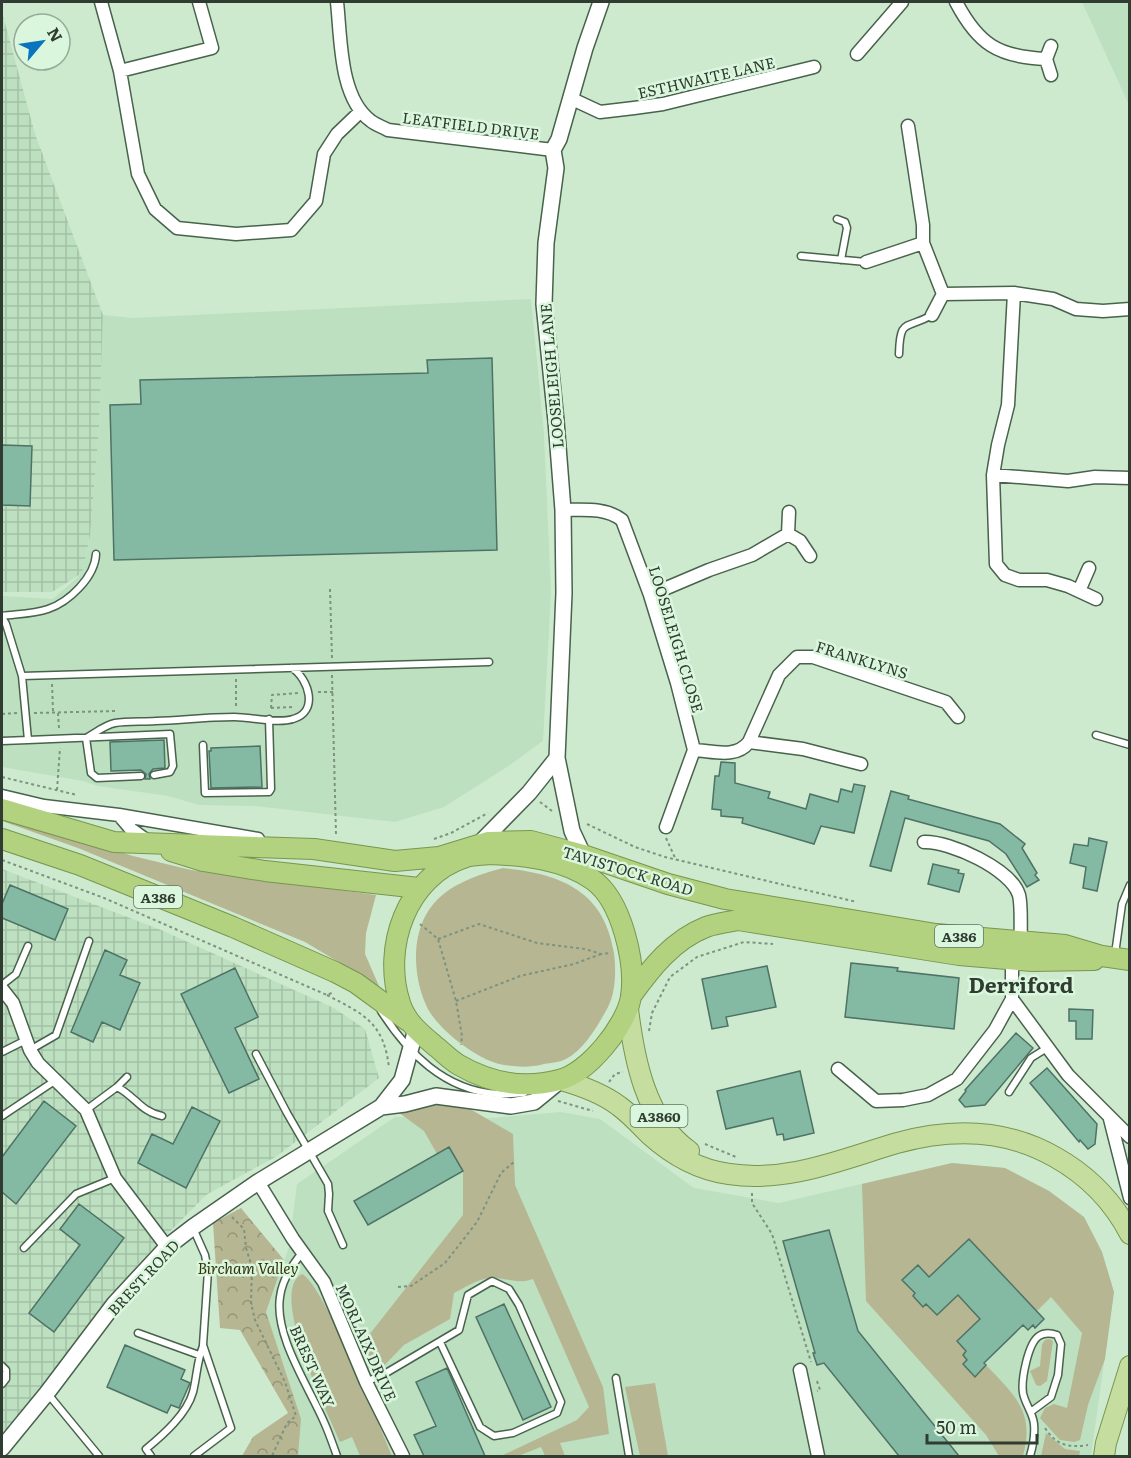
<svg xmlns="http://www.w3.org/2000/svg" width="1131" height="1458" font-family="Literata,serif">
<defs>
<pattern id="industrial-grid" width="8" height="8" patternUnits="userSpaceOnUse" patternTransform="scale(1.5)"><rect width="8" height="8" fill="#bde0c1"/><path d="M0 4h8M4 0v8" fill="none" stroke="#a3c1a6"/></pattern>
<pattern id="park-crowns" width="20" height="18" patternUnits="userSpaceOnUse" patternTransform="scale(1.5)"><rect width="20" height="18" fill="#b6b692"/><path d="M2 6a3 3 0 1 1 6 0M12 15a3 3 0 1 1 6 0" fill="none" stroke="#949578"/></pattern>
</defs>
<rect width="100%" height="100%" fill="#cdeacf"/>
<path fill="#bde0c1" d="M1082 2H1129V105Z
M531 299 544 434 551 592 543 741 507 767 444 807 395 822 255 806 199 805 168 796 98 786 83 781 2 767V596L53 599 82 573 90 536 99 427 103 315 132 318Z
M561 1112 600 1119 694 1188 779 1203 952 1163 1005 1168 1049 1191 1084 1217 1102 1252 1114 1292 1091 1456H297L299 1428 266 1312 289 1247 297 1184 395 1117 490 1118Z"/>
<path fill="url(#industrial-grid)" d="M2 12 35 134 103 315 99 427 90 536 82 573 52 592H2Z
M2 869 161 930 334 1008 365 1029 379 1078 277 1156 206 1195 140 1262 50 1378 6 1456H2Z"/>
<path fill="#b6b692" d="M2 815 133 856 191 870 376 895 366 933 365 954 379 986 305 942 78 848 2 821Z
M503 868C560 874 604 890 614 953 616 969 616 992 608 1007 598 1025 585 1049 566 1059 560 1062 551 1063 544 1064 530 1068 513 1067 499 1064 475 1058 436 1028 426 1005 414 978 411 940 427 913 443 886 474 876 503 868Z
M439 1104 465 1106 513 1134 515 1185 603 1387 609 1434 560 1443 565 1456H545L541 1447 518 1456H501L577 1420 589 1407 533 1279C517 1285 507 1277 490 1278 478 1279 464 1288 454 1293L450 1319 404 1345 374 1376 362 1344 463 1215V1171L449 1147 437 1154 424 1131 398 1112Z
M952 1163 1005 1168 1049 1191 1084 1217 1102 1252 1114 1292 1105 1359 1088 1405 1080 1440 1074 1442 1060 1440 1040 1418 1045 1408 1054 1404 1067 1408 1082 1333 1051 1297 1037 1311 969 1240 929 1277 918 1265 903 1280 915 1293 913 1296 926 1304 972 1282 980 1319 957 1341 966 1351 963 1355 967 1360 963 1365 975 1377 986 1365C1015 1396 1035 1411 1023 1456H999L986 1435 866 1301 862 1184Z
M302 1274C323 1283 380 1427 392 1456H360L352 1437 340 1442C329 1415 267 1292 302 1274Z
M1049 1339 1053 1341 1047 1381 1040 1386 1036 1385 1030 1371 1040 1366 1042 1344 1045 1340Z
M655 1383 668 1456H640L625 1387Z
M1046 1433 1065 1449 1080 1451 1079 1456H1041Z"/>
<path fill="url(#park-crowns)" d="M241 1208 284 1260 266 1312 301 1419 298 1456H242L253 1437 288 1413 240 1330 220 1328 213 1223Z"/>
<path fill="#84b9a4" stroke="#4e7264" stroke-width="1.5" d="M492 358 497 550 114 560 110 405 141 404 140 380 428 373 427 360Z
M2 445 32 446 30 506 2 505Z
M164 740 165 768 153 769 149 774 150 779H145L146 774 141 770 111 771 110 742Z
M260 746 262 787 211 788 209 751H211V748Z
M721 762 735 763V783L770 792 768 798 806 809 810 794 838 802 841 789 852 792 854 784 865 786 854 833 821 826 814 844 742 823 743 818 721 816V810L712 809 715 776H719Z
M891 791 909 796 908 799 1000 824 1025 844 1022 848 1037 873 1035 875 1039 880 1027 887 1006 854 989 841 905 818 891 871 870 866Z
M1089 838 1107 842 1097 891 1083 888 1086 867 1070 863 1074 844 1088 846Z
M933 864 959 870 958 873 964 874 959 892 928 884Z
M10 885 68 909 55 940 2 918V904Z
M105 950 127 960 120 975 140 983 120 1030 102 1022 93 1042 71 1032Z
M851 963 898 968 897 971 959 978 954 1029 845 1017Z
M767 966 776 1007 726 1017 728 1026 712 1029 702 979Z
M235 968 258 1017 235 1028 259 1079 229 1093 181 994Z
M1069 1009 1093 1010 1092 1039H1076V1021H1069Z
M1016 1033 1033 1048 985 1105 965 1107 959 1100 966 1091 965 1090Z
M1047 1068 1097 1124 1095 1144 1088 1149 1080 1140 1079 1142 1030 1083Z
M800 1071 814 1133 784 1140 783 1134 777 1135 773 1118 726 1129 717 1091Z
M44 1101 76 1126 16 1204 2 1192V1157Z
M192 1107 220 1121 186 1188 138 1163 152 1134 173 1144Z
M449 1147 463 1171 368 1225 354 1201Z
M79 1204 124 1238 54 1332 29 1313 80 1245 60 1229Z
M829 1230 858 1331 959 1456H899L824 1363 817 1365 813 1353H815L783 1241Z
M969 1239 1044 1319 1035 1328 1033 1325 1028 1330 1023 1325 984 1363 986 1365 975 1377 963 1364 967 1360 963 1355 966 1351 957 1341 980 1319 958 1295 937 1315 926 1304 923 1307 913 1296 915 1293 902 1280 918 1265 929 1277Z
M504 1304 551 1407 523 1420 476 1317Z
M125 1345 185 1370 181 1379 190 1383 179 1408 171 1405 167 1413 107 1387Z
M447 1368 465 1410 485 1456H424L414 1435 436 1426 416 1382Z"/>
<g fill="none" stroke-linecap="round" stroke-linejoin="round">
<defs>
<path id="service" d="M837 219 845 222 847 228 841 260
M801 256 866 262
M899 354C900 317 906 330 932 315
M2 616C17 614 34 614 48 609 69 602 95 577 96 554
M2 617 6 624 22 676 489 662
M1096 735 1130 745
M86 738C95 733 105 725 115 723 127 721 143 722 156 721 182 720 208 717 234 717 251 717 277 724 293 719 319 712 309 679 292 668
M86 738 91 773 97 778 141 776
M28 740 170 734 173 766 170 772 154 775
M2 741 28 740 22 676
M203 745 205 793 269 792 271 789 269 719
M1115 954 1122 904 1130 885
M2 985 16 974 28 946
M381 1011C408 1053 444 1090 497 1094 506 1095 515 1094 524 1093
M30 1050 56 1035 89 941
M2 1052 26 1040
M256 1054 287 1113 328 1184 329 1194 328 1211 343 1245
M117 1087C135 1096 141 1112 162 1116
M1009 1092 1031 1058 1047 1048
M86 1110 117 1087 127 1077
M2 1116 56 1080
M193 1228 205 1255 208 1271 203 1345 231 1428 194 1456
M24 1248 76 1194 115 1178
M302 1253C292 1265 282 1280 280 1297 274 1336 309 1387 324 1422 329 1433 333 1445 337 1456
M138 1333 199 1355
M2 1366 6 1370V1379L2 1384
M616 1378 629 1456
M366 1382 386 1373 459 1330 468 1295 492 1281 509 1289 519 1305 561 1402 557 1413 513 1433 494 1436 480 1427 440 1342
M48 1394 99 1456
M151 1456 146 1449C163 1435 187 1414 193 1392 197 1376 197 1361 203 1346
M1030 1456C1033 1446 1035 1435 1034 1424 1033 1413 1025 1404 1023 1393 1021 1380 1028 1343 1039 1336 1045 1332 1051 1333 1057 1335L1061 1344 1058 1375 1051 1397 1032 1411"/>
<path id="minor" d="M101 2 120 71 138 174 155 209 177 228 236 234 291 230 316 201 324 154 337 134 361 111
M337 2C341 37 339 98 371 121 376 125 383 127 388 130L553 150
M956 2C978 44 998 57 1046 59
M1051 46 1046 59 1051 75
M857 54 902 2
M120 71 212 48 199 2
M570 98 600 112 634 108 663 104 814 67
M908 126 923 225V243
M866 262 923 243 943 294 1014 293 1053 299 1076 309 1103 311 1130 309
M1014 293 1008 405 998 445 993 475 996 564 1005 575 1019 580H1047L1068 586 1096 599
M932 315 943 294
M993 475 1068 481 1095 477 1130 478
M563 510C583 510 605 507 622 520L650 595 677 683 694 750 666 827
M789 512 788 534 800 541 810 556
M1079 591 1089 568
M650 595 709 570 752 555 788 534
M749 742 803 749 861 764
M694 750C713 751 736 759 749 742L779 675 797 657H813L946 702 958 717
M2 796 44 806 119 815 258 839
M119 815 131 829 149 842
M924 842C950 841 1011 869 1019 895 1022 907 1020 929 1021 942
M2 989 13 1003 30 1050 38 1063 86 1110 115 1178 167 1247
M1012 999 1068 1075 1130 1137
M838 1069 876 1101 903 1100 928 1095 957 1079 995 1030 1012 999V959
M1110 1119 1130 1198
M258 1182 293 1239 324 1282 366 1382 403 1456
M800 1370 818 1456"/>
<path id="tertiary" d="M478 845 529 793 557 758
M586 861 572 831 557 758 564 593 563 510 556 421 544 304 546 243 556 168 553 150 559 139 585 48 601 2
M381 1107 405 1104 436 1096 511 1106 534 1102 561 1080
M2 1448 47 1393 115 1303 167 1247 193 1227 258 1182 381 1107 402 1080 416 1029"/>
<path id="primary" d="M628 1009C634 1058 645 1120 689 1151
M561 1080C582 1086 602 1093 619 1106 630 1114 639 1124 649 1134 671 1154 699 1170 729 1174 788 1183 842 1159 897 1143 951 1128 1006 1129 1055 1157 1087 1175 1113 1201 1130 1234
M1104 1456 1106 1443 1130 1366"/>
<path id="trunk" d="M2 809 114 842 314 849 395 861 439 857 488 842 531 841 583 855 668 884 725 899 936 934 1065 945 1102 956 1130 960
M2 839 80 865 233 927 335 972 356 983 408 1021
M171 851 203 861 265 871 419 888
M488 854C523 855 563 859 593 880 622 901 636 963 631 997 626 1026 588 1073 559 1080 524 1089 490 1083 459 1065 450 1060 442 1051 434 1045 420 1033 406 1022 400 1003 382 948 406 876 466 857 473 855 481 855 488 854Z
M631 996C651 968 673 940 706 927 716 923 728 922 738 920L959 955 1032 961 1094 960"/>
</defs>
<use href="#service" stroke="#48624b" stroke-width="9"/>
<use href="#minor" stroke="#48624b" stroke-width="15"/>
<use href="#tertiary" stroke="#48624b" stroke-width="18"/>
<use href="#primary" stroke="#78964f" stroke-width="22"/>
<use href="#trunk" stroke="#78964f" stroke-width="22"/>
<path stroke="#7d927f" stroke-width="2" stroke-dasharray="3 3" stroke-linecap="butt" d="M330 589 332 658
M332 675 336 835
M236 679V706
M52 684 53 711
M318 692H333
M271 708 293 707
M271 708 272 695 298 693
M34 713 116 711
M58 713 59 728
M2 714 17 713
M2 777 77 795
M57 790 60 748
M540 802 552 811
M587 824 635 847 665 857 857 902
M666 838 676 860
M434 839 451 833 488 813
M2 860 104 898 327 995 334 992
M420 924 438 939 456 1001 462 1036 461 1045
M438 939 479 924 537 943 585 949 601 954 611 953
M327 995C363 1014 384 1022 389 1068
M456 1001 520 976 574 964 601 954
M649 1031 652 1013 670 977 697 957 744 942 773 944
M609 1082 615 1074 623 1072
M558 1101 593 1111
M705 1144 736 1157
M752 1193V1203L772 1234 811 1362
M232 1217 244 1229 246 1248 252 1267 251 1303 255 1320 285 1382 296 1416 287 1423 272 1456
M398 1287 411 1286 445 1263 477 1222 501 1173 514 1162
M817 1381 820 1390 817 1391
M1045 1428C1056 1445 1068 1448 1088 1445"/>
<use href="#service" stroke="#fff" stroke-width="6"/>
<use href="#minor" stroke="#fff" stroke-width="12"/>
<use href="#tertiary" stroke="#fff" stroke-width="15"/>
<use href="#primary" stroke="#c5dd9f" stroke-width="20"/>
<use href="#trunk" stroke="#b2d27f" stroke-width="20"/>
</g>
<g text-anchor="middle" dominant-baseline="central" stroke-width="5" stroke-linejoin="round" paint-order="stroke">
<g fill="#daf7dd" stroke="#637465" stroke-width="1.5">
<rect x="134" y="886" width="48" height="22" rx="4.5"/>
<rect x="935" y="925" width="48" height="22" rx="4.5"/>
<rect x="630.5" y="1105" width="57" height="22" rx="4.5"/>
</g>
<g font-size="14" font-weight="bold" fill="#303c31">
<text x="158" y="897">A386</text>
<text x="959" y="936">A386</text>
<text x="659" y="1116">A3860</text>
</g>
<g font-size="15" fill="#303c31" stroke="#daf7dd">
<text transform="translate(706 77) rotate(-13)">ESTHWAITE LANE</text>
<text transform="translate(471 125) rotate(7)">LEATFIELD DRIVE</text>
<text transform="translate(551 376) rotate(-95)">LOOSELEIGH LANE</text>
<text transform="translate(677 639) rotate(73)">LOOSELEIGH CLOSE</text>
<text transform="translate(862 659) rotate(17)">FRANKLYNS</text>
<text transform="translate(628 870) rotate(17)">TAVISTOCK ROAD</text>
<text transform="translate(143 1277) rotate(-47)">BREST ROAD</text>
<text transform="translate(367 1342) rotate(66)">MORLAIX DRIVE</text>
<text transform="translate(313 1366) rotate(66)">BREST WAY</text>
</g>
<g font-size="15" font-style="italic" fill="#34330c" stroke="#daf7dd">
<text x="248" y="1267">Bircham Valley</text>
</g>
<g font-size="21" font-weight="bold" fill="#303c31" stroke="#daf7dd">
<text x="1021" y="983">Derriford</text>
</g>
</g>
<rect width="1131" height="1458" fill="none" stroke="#303c31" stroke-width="6"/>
<g transform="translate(42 42) rotate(61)"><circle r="28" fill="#daf7dd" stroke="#96ac98" stroke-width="1.5"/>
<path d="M0-4.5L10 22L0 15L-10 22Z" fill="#0b74bf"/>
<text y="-9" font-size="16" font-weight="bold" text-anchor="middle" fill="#303c31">N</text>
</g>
<path d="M927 1434v9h110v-9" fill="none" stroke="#303c31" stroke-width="3"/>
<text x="936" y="1434" font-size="18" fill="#303c31" stroke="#daf7dd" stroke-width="4.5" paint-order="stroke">50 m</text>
</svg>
